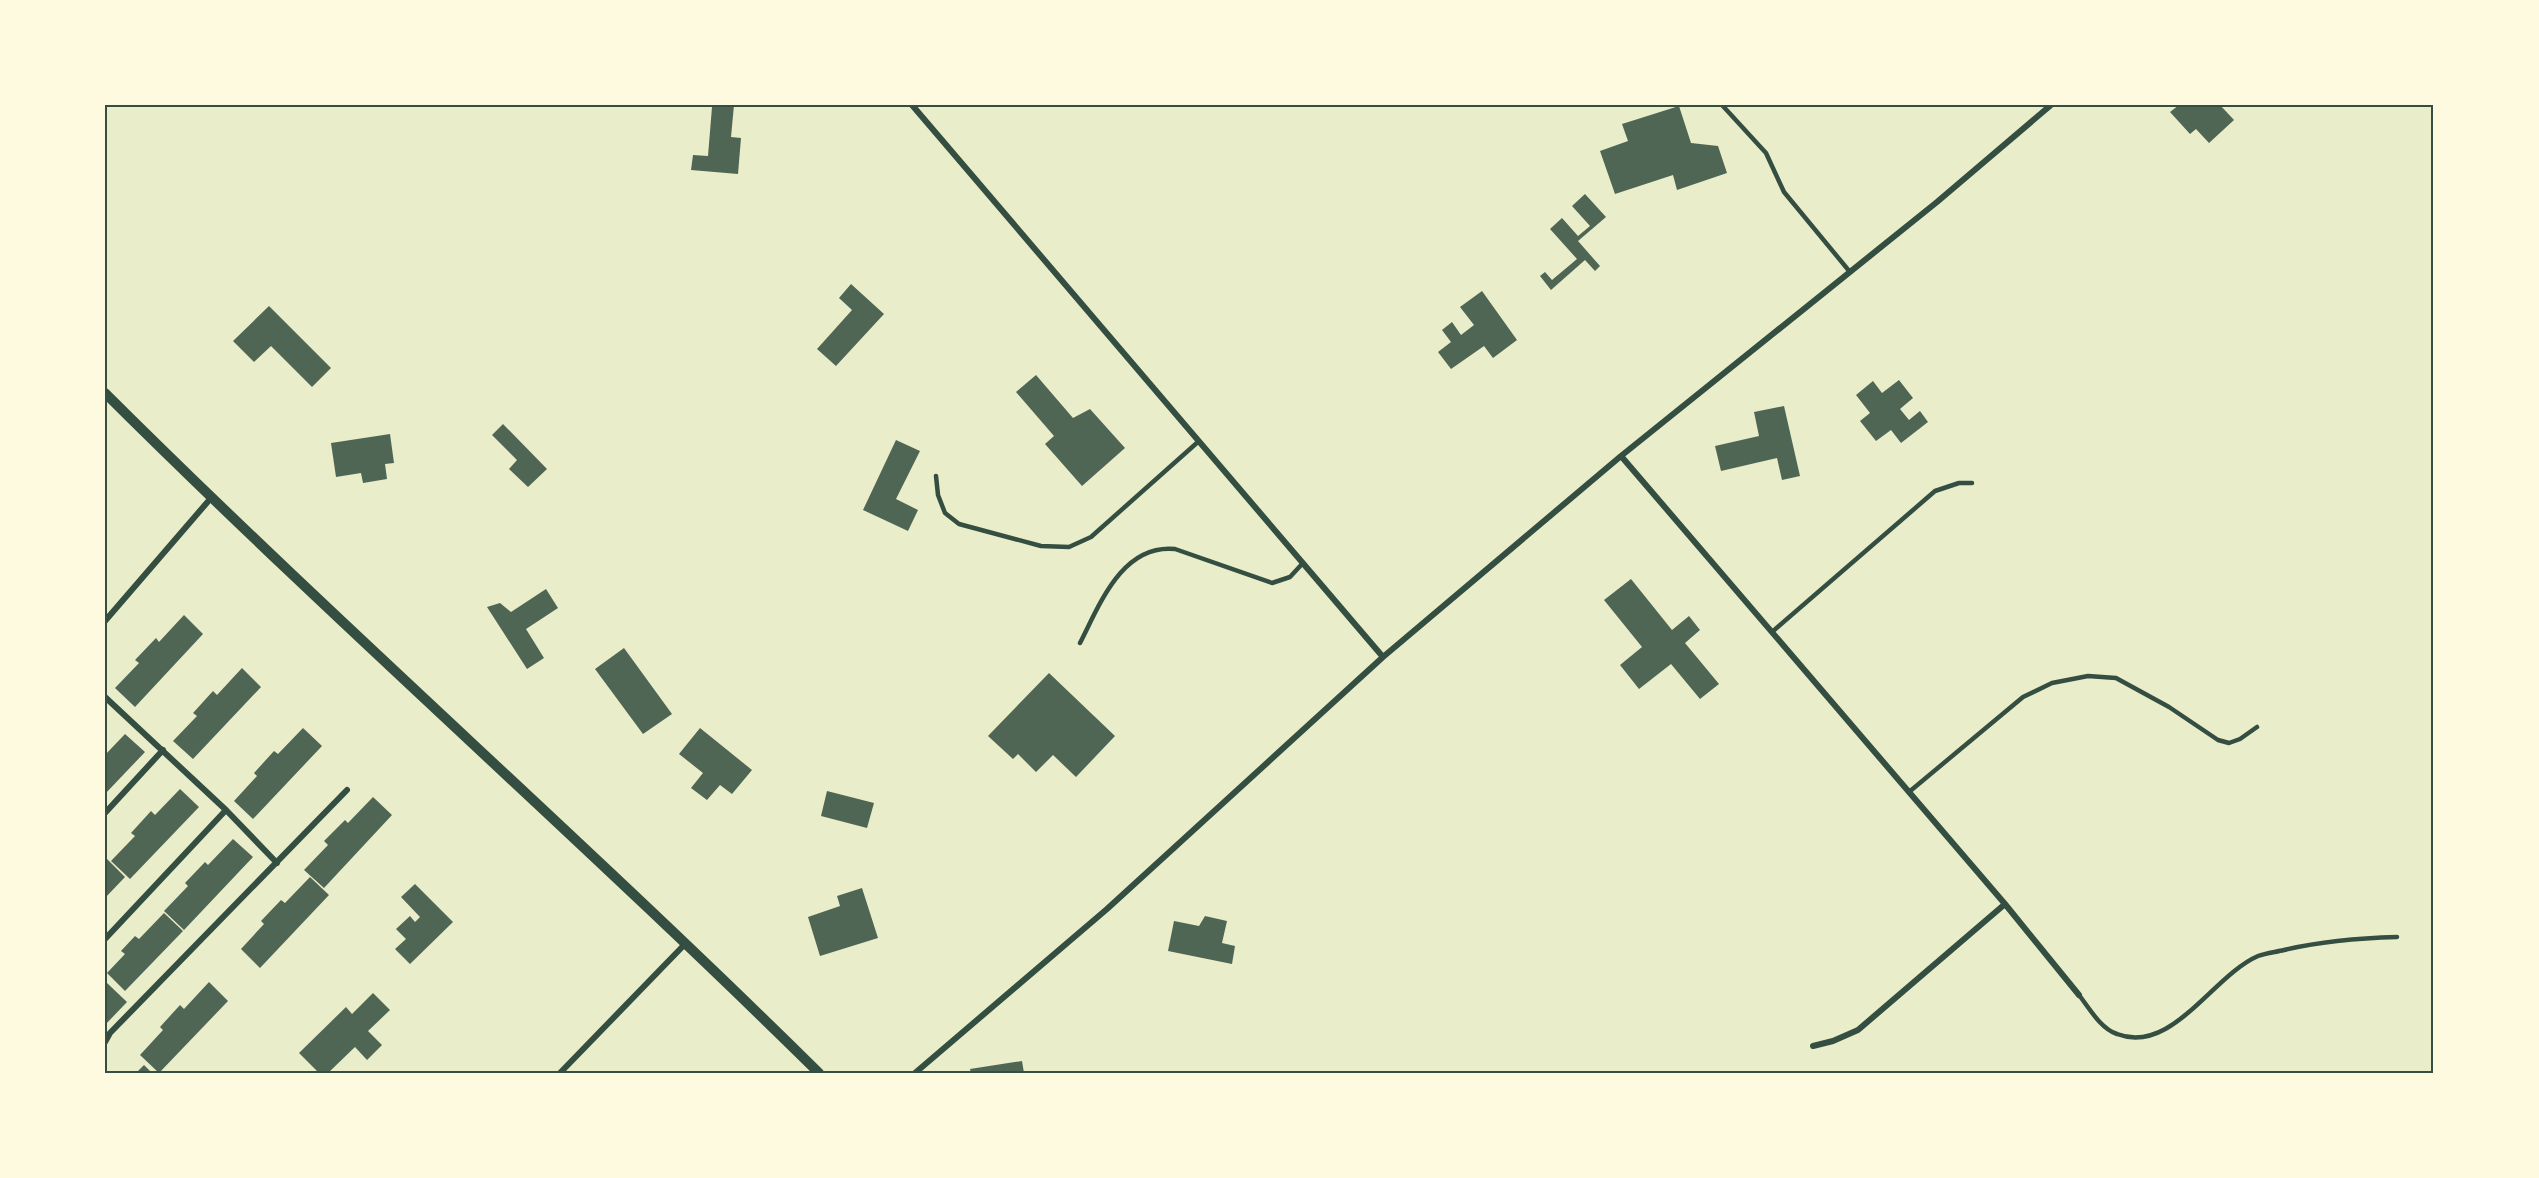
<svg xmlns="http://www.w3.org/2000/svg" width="2539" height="1178" font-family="Jost,sans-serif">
<rect width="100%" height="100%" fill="#e9edc9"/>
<path fill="#4f6655" d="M706 105H734L731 137 741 138 738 174 691 170 693 155 708 156 712 107Z
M2179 105H2220L2234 120 2209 143 2196 129 2190 134 2170 112Z
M1679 106 1691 143 1718 146 1727 173 1677 190 1673 175 1615 194 1600 151 1628 141 1622 124Z
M1585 194 1606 217 1578 241 1600 266 1595 271 1585 260 1551 290 1540 276 1545 272 1552 280 1577 259 1550 229 1562 218 1578 236 1590 226 1572 206Z
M851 284 884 314 836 366 817 349 852 310 839 298Z
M1482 291 1517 340 1493 358 1484 346 1451 369 1438 352 1451 342 1442 330 1452 322 1461 335 1474 325 1460 307Z
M269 306 331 368 312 387 271 346 254 362 233 341Z
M1036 375 1073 418 1090 409 1125 448 1082 486 1045 444 1054 436 1016 392Z
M1899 380 1913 398 1900 409 1909 420 1920 411 1928 422 1901 443 1891 430 1876 441 1860 421 1870 413 1856 395 1873 381 1882 393Z
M1784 406 1800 476 1782 480 1777 458 1721 471 1715 446 1759 436 1754 412Z
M503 424 547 469 528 487 509 469 517 460 492 435Z
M390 434 394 463 385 464 387 479 363 483 361 473 336 477 331 443Z
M896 440 920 451 896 499 918 510 908 531 863 510Z
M1631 579 1672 630 1689 616 1700 630 1685 643 1719 684 1700 699 1671 664 1639 689 1620 665 1642 647 1604 600Z
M546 589 558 608 526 629 544 658 527 669 487 607 500 603 511 612Z
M184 615 203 634 135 707 115 688 139 663 135 660 156 638 159 642Z
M624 648 672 714 643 734 595 669Z
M242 668 261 687 193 759 173 741 197 716 193 713 213 691 217 695Z
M1049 673 1115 736 1076 777 1053 755 1036 772 1018 754 1013 759 988 736Z
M303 728 322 746 253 819 234 801 257 776 254 773 274 751 278 754Z
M700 728 752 770 732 794 720 785 707 800 691 788 703 773 679 754Z
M125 734 145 752 105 794V755Z
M180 789 199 807 130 879 111 861 135 836 131 833 151 811 155 815Z
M827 791 874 803 867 828 821 816Z
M373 797 392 815 324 888 304 870 328 845 324 841 345 820 348 823Z
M233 839 253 857 184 930 164 911 188 886 185 883 205 862 208 865Z
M106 858 125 877 105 898V860Z
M310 877 329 895 260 968 241 949 264 924 261 921 281 900 285 903Z
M415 884 453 922 410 964 395 949 406 939 396 929 410 916 415 922 420 917 401 897Z
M862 888 878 938 820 956 808 917 840 906 837 896Z
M164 913 183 931 125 991 107 973 125 954 121 951 135 936 139 939Z
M1205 916 1227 921 1222 943 1235 946 1232 964 1168 951 1174 921 1199 926Z
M209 982 228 1001 159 1073 140 1055 163 1030 160 1027 180 1005 184 1009Z
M107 983 127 1002 105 1025V986Z
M373 993 390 1010 368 1031 382 1045 367 1060 355 1047 328 1073H319L299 1053 346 1007 352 1014Z
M1022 1061 1024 1073H971L970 1069Z
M144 1065 152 1073H136Z"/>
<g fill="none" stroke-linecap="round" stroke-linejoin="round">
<path stroke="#344e41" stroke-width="4.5" d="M1722 105 1766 153 1784 192 1850 272
M936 476 938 495 945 513 959 524 1041 546 1069 547 1091 537 1199 441
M1772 632 1935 491 1959 483H1972
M1080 643C1100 604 1122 544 1175 549L1272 583 1290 577 1302 564
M1909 792 2023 697 2052 683 2088 676 2116 678 2169 707 2218 740 2229 743 2240 739 2257 727
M2079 995C2089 1008 2101 1029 2117 1034 2172 1055 2212 976 2258 956 2266 953 2276 952 2284 950 2322 941 2358 938 2397 937"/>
<path stroke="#344e41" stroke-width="6" d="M912 105 1383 657
M1621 456 2005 904 2079 995
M105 621 211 498
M105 697 226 810 277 863
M105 813 163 750
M105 939 226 810
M105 1042 110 1033 347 790
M1813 1046 1833 1041 1858 1030 2005 904
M560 1073 686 943
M915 1073 1107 909 1383 657 1621 456 1937 202 2051 105"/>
<path stroke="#344e41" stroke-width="10" d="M105 393C338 625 585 842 819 1073"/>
</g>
<rect width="2539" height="1178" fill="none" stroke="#fefae0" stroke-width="213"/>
<rect x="106" y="106" width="2326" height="966" fill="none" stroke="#344e41" stroke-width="2"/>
</svg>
